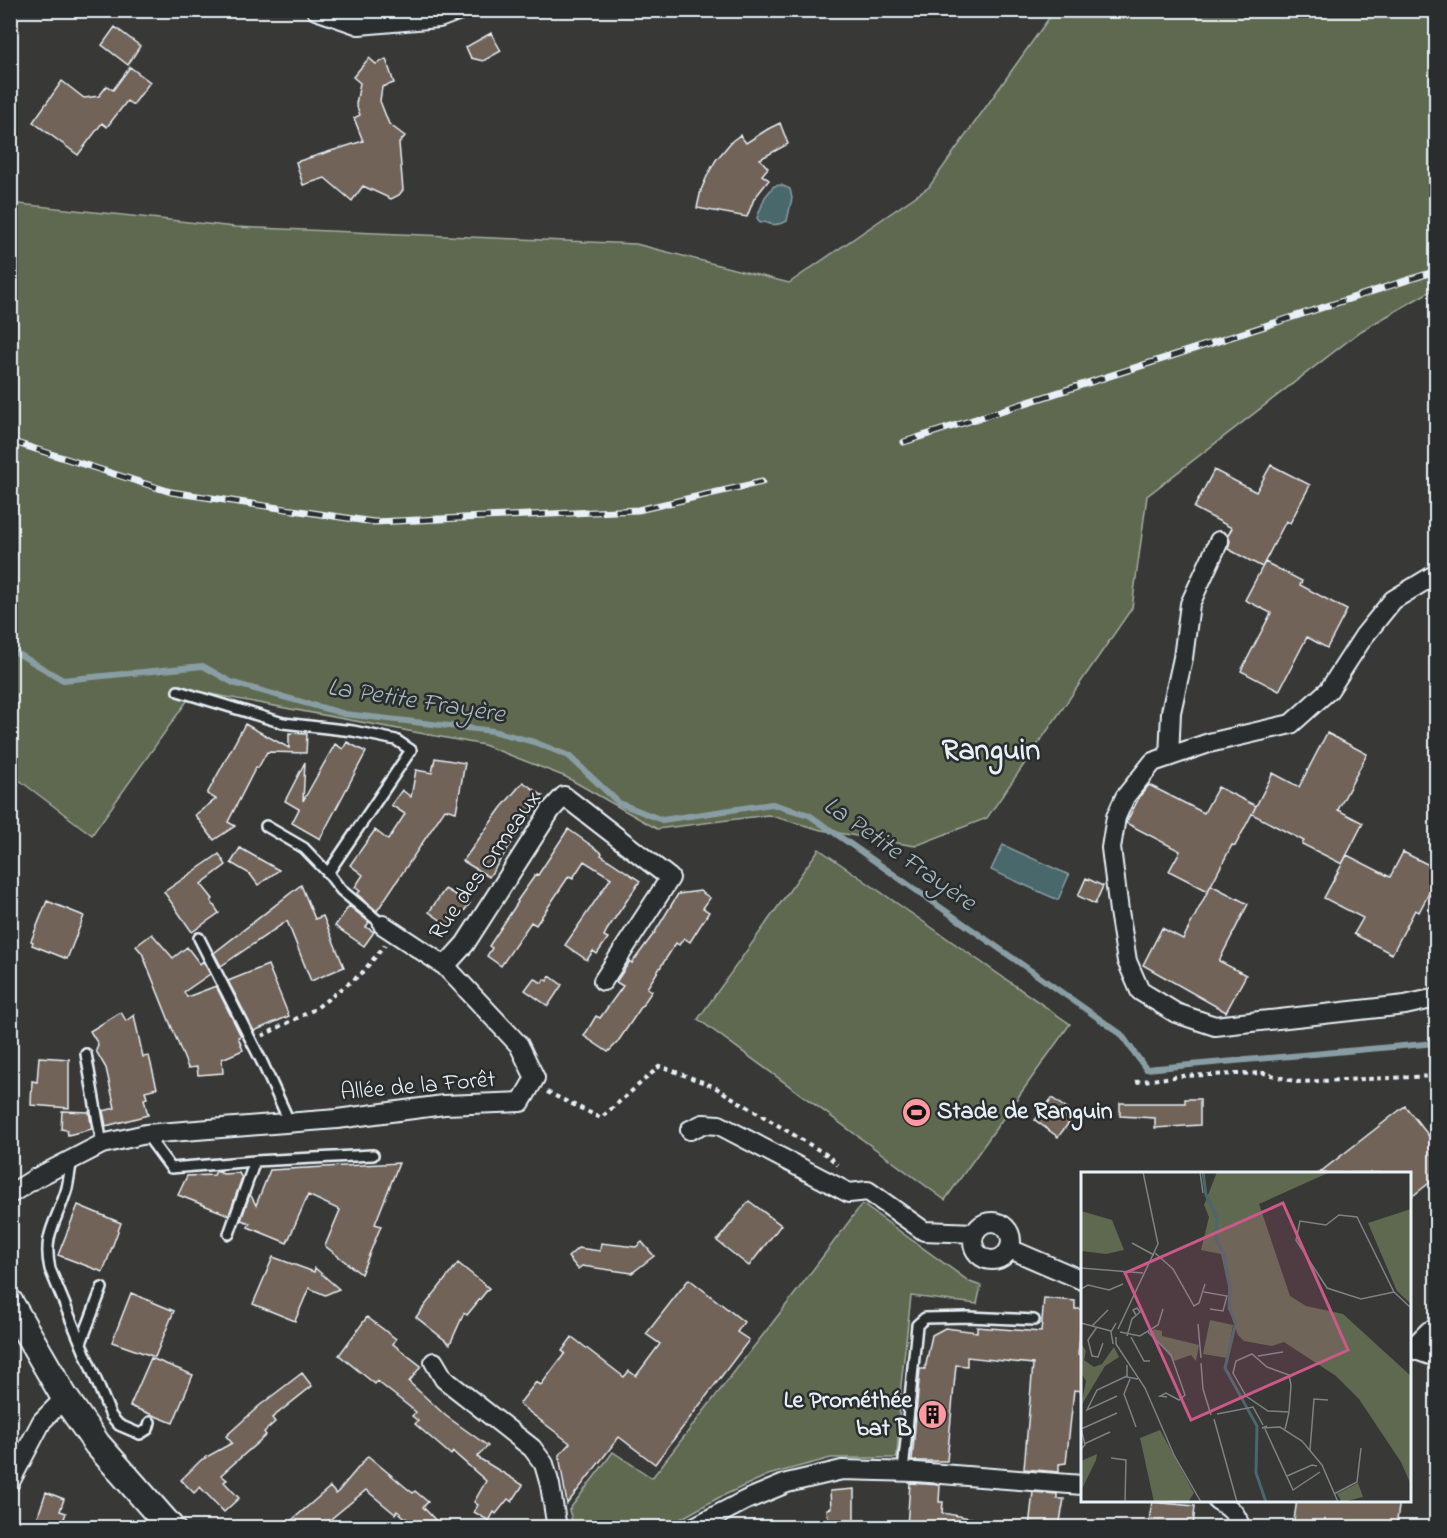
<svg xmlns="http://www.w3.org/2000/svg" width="1447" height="1538" font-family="'Indie Flower',sans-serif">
<rect width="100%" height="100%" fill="#383836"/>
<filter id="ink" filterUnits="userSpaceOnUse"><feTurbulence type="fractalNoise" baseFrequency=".0167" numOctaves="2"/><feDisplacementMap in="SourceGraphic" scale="12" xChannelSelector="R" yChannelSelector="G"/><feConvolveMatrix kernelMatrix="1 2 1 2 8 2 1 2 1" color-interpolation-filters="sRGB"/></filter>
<g filter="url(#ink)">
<path fill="#5f6950" stroke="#a4ada4" stroke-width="1.5" d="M1054 11H1436V288L1361 331 1147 496 1132 608 987 818 915 846 821 830 768 815 657 829 566 777 484 745 194 691 92 835 11 774 10 203 235 227 636 244 789 283 929 187Z
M819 849 1070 1024 945 1200 698 1019Z
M862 1204 970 1282 981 1286 977 1304 911 1296 901 1385 897 1458H831L768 1475 718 1498 666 1527H574L569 1510 613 1452 652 1478 797 1291Z"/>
<path fill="#49676c" stroke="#899ea4" stroke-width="1.5" d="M781 185 790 189 792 198 787 221C778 225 773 226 765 222L760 223 757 218 765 197 774 186Z
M1003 845 1069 875 1058 900 991 870Z"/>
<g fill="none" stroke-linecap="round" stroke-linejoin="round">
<path stroke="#899ea4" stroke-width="6" d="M10 649 63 680 203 666 233 683 345 714 493 731 534 742 569 756 619 803 662 820 772 804 809 815 1121 1034 1146 1069 1436 1043"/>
</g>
<path fill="#716358" stroke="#e8f1f8" stroke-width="1.5" d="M115 27 140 46 128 65 102 45Z
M491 33 501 51 483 61 471 58 466 47Z
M369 58 376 64 386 59 394 83 382 87 380 101 389 124 405 136 399 143 403 190 399 195 391 199 363 186 352 201 325 178 303 185 296 162 363 141 354 118 360 115 356 104 360 83 353 77Z
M130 67 150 82 133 105 127 101 107 127 102 123 78 155 33 122 62 81 84 98 99 96 107 86 113 90Z
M780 123 788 144 760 159 768 168 762 175 769 180 754 199 747 217 697 208 701 190 708 174 716 160 732 141 740 135 746 143 768 129Z
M1271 465 1310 485 1290 523 1286 521 1262 567 1228 549 1230 541 1228 535 1232 528 1194 508 1214 470 1256 492Z
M1265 562 1302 581 1300 585 1347 610 1327 648 1307 637 1279 691 1241 671 1271 613 1245 600Z
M245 724 289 748V733L307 734 306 753 267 752 258 768 256 767 228 822 235 826 214 840 195 815 216 799 207 794Z
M1327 733 1367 754 1338 810 1363 823 1342 864 1302 844 1304 841 1252 814 1273 773 1299 787Z
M347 742 366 752 320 839 292 823 299 809 285 801 305 762 303 801 335 744 343 749Z
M435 758 465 763 456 812 445 809 377 911 357 894 360 891 355 887 363 875 350 865 375 830 388 840 405 814 391 805 402 790 411 797 416 770 432 773Z
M523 782 543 796 489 877 463 861 501 808Z
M1149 785 1204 813 1218 787 1256 806 1235 846 1232 845 1208 891 1169 871 1180 851 1126 823 1140 796Z
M568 829 602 853 601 855 640 881 607 930 604 936 608 938 597 954 593 951 587 960 565 945 611 878 584 861 573 878 569 876 536 925 531 922 501 966 487 956 492 948 489 946 518 902 517 901 536 874 538 875Z
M240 848 254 856 279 870 258 885 250 874 231 863Z
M1403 852 1437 869V878L1419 912 1415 910 1392 954 1354 934 1363 918 1324 898 1347 855 1390 877Z
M219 854 226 865 201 884 213 899 211 901 219 913 192 932 164 892Z
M1086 878 1103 886 1095 904 1078 896Z
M301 885 315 919 323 916 344 967 311 981 287 921 221 966 214 953Z
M1211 885 1248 904 1219 961 1246 975 1226 1012 1143 965 1162 928 1183 939Z
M445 889 470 903 452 928 429 912Z
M700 891 710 898 703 908 709 912 690 942 684 938 679 945 676 943 647 988 652 991 617 1043 608 1052 584 1036 596 1016 600 1018 623 986 616 982 630 961 632 963 655 932 678 894Z
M47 901 84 916 67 959 32 945 33 942 31 941Z
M349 906 369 922 366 927 374 932 364 946 335 926Z
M152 934 173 958 187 947 200 964 203 961 210 974 184 992 187 997 216 986 241 1036 238 1037 243 1050 222 1059 223 1073 198 1075 197 1067 188 1068 142 953 136 946Z
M268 965 289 1016 254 1031 228 981Z
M550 976 562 985 548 1006 525 990 534 978 542 983 544 979 547 981Z
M121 1012 126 1021 134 1015 143 1057 149 1056 157 1088 145 1091 147 1098 144 1099 148 1115 106 1126 103 1111 115 1108 106 1068 96 1051 98 1044 90 1031Z
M39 1057 69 1059V1108L31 1105 32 1081 37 1082Z
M1052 1098 1075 1115 1058 1137 1035 1120Z
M1185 1099H1200V1125L1155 1128V1118L1120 1116V1103H1185Z
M1405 1106 1437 1146V1177L1410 1198V1173H1319Z
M62 1111 89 1112 92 1129 68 1135 67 1130 61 1129Z
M399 1163 375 1224 381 1226 361 1274 325 1246 340 1210 308 1195 287 1243 248 1227 250 1223 241 1220 250 1194 256 1205 270 1170Z
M216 1171 223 1174 239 1173 242 1178 229 1215 178 1195 187 1176 214 1175Z
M749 1201 781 1225 749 1266 717 1241Z
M78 1205 121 1223 103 1272 58 1255Z
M642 1242 654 1256 632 1273 582 1266 578 1269 568 1257 578 1248 600 1251 601 1243 636 1247Z
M273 1257 314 1272 315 1268 339 1289 325 1295 309 1288 295 1321 253 1304Z
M458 1263 489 1288 467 1315 464 1313 450 1344 416 1317Z
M689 1279 744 1322 737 1332 749 1340 655 1464 619 1437 567 1504 559 1455 570 1443 519 1404 536 1382 541 1385 565 1353 562 1351 572 1337 624 1377 629 1371 636 1376 660 1344 646 1334Z
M131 1293 174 1311 155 1357 112 1342Z
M1044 1298 1075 1301V1309H1083L1078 1355H1083V1391L1074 1390 1066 1463 1059 1464V1472L1024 1469 1033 1364 967 1357V1366L956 1365 947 1461H912L920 1369H925L932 1335 945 1328 977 1332V1327L1041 1332Z
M367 1317 396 1339 393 1344 421 1366 409 1382 446 1416 488 1446 477 1457 523 1485 512 1502 508 1499 496 1514 494 1512 489 1521 474 1512 478 1505 474 1502 486 1481 453 1452 451 1455 415 1424 418 1421 412 1416 416 1412 377 1381 375 1384 339 1355Z
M151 1358 193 1375 173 1423 130 1406Z
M302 1373 312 1386 272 1418 275 1422 264 1432 266 1435 221 1475 227 1480 224 1482 239 1498 224 1512 200 1487 194 1493 181 1480 201 1460 232 1443 226 1436 259 1406Z
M368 1456 409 1490 413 1493 415 1491 428 1502 423 1507 442 1527H417L397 1511 395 1514 366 1490 321 1527H284L330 1487 336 1494Z
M910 1483 940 1485 939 1502H943L942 1513 976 1519 975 1527H907Z
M854 1489V1527H829L827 1509 831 1508 830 1491Z
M46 1492 64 1499 60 1511 66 1513 61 1527H44L35 1525Z
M1033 1492 1057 1494V1499H1064L1059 1527H1029Z
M1297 1500H1400L1396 1527H1293Z
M1152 1502 1195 1506 1193 1527H1148Z"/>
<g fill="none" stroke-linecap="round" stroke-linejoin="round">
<defs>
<path id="service" d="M178 691 283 723 353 731 396 740 411 750 328 873
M266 826 304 848 328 873 341 890 383 925
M199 938 262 1062 289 1121
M86 1054 102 1144
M146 1134 171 1168 255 1161 373 1155
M72 1160C70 1169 69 1179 67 1188 58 1220 42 1234 50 1269L111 1416 119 1425 140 1434 148 1429 150 1422
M229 1234 255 1161
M81 1343 102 1288
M903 1472 917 1325 925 1318 968 1317 1034 1320"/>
<path id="minor" d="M316 10 359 25 439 18 460 10
M1436 574 1393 600 1364 636 1329 690 1291 724 1209 743 1153 762 1125 797 1116 817 1111 848 1119 911 1127 961 1140 991 1176 1013 1215 1026 1405 1005 1436 998
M1169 757 1171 712 1183 658 1190 604 1219 541
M445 966 465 944 551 810 564 796 670 878 603 981
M690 1130 703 1124 719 1125 849 1193 868 1191 924 1231 975 1233
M10 1194 36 1178 102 1144 146 1134 337 1119 444 1105 521 1102 535 1078 519 1045 445 966 383 925
M973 1241a19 19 0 1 1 38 0a19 19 0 1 1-38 0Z
M1010 1249 1082 1280
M1410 1348 1433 1356 1436 1355
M1412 1348 1429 1331 1436 1328
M434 1362 444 1379 532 1448 544 1464 550 1485 557 1528
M10 1482 42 1421 65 1398
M1217 1500C1229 1507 1238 1514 1240 1528
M692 1528 746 1500 787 1483 842 1470 916 1472 1082 1485"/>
<path id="secondary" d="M10 1303 65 1398 97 1444 171 1528"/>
</defs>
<use href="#service" stroke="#e8f1f8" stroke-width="14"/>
<use href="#minor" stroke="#e8f1f8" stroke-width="22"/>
<use href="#secondary" stroke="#e8f1f8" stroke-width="30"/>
<path stroke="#e8f1f8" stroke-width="4" stroke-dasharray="4.5 4.5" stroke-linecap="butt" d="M262 1036 315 1009 361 974 385 945
M1136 1082 1181 1076 1264 1073 1297 1082 1436 1076
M547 1092 601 1118 660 1066 713 1086 827 1155 838 1165"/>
<use href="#service" stroke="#2a2d2e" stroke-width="9"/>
<use href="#minor" stroke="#2a2d2e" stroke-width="18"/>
<use href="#secondary" stroke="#2a2d2e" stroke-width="26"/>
<defs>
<path id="rail" d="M10 441 171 492 374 522 638 510 762 482
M904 442 1436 271"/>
</defs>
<use href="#rail" stroke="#e8f1f8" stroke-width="7"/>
<use href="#rail" stroke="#2a2d2e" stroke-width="4.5" stroke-dasharray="14" stroke-linecap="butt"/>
</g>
</g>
<defs>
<symbol id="stadium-disc" viewBox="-11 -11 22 22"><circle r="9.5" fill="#ff9aa2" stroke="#2a2d2e"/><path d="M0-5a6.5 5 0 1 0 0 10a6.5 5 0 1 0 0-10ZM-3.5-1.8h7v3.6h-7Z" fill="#111"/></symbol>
<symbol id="building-disc" viewBox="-11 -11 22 22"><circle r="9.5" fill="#ff9aa2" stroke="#2a2d2e"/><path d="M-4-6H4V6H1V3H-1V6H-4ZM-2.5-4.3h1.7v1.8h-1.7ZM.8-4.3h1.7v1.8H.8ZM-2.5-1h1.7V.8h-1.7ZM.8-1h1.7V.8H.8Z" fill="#111"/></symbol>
</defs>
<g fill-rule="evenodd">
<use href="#stadium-disc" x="900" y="1096" width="33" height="33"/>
<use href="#building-disc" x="916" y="1398" width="33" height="33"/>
</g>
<g text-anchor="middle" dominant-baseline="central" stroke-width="5" stroke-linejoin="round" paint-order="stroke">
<g font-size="24" fill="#e8f1f8" stroke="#2a2d2e">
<text transform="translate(486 866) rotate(-55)">Rue des Ormeaux</text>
<text transform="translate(418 1087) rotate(-5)">Allée de la Forêt</text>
</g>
<g font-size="24" font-weight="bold" fill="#e8f1f8" stroke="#2a2d2e" text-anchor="start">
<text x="937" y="1112">Stade de Ranguin</text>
<text x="912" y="1401" text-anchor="end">Le Prométhée<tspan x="912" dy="28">bat B</tspan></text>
</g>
<g font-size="26" font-style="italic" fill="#a8bac0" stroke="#2a2d2e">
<text transform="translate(416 702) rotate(9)">La Petite Frayère</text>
<text transform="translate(899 855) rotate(35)">La Petite Frayère</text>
</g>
<g font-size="30" font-weight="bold" fill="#e8f1f8" stroke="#2a2d2e">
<text x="991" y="752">Ranguin</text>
</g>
</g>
<g transform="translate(1081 1172)">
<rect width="330" height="330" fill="#383836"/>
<path d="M136 0H249L178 32 209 124 225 134 262 142 330 204V313L320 290 278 227 255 204 203 170 191 174 163 169 157 163 147 135V114L140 82 120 78 128 45 123 33ZM330 37V132L316 119 287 51ZM0 39 31 48 43 78 25 82 0 79ZM129 148 152 153 146 186 122 182ZM73 157 81 159V164L118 173 115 189 110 183 93 189 70 161ZM0 171 5 179 3 188 13 195 21 192 33 175 38 185 24 194 0 234 5 209 0 201ZM79 258 113 321 107 330H73L59 266ZM16 282 15 288 0 319V289ZM277 311 282 325 261 330 256 322Z" fill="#5f6950"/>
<path fill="none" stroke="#49676c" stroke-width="3" d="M122 0 125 23 136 46 135 68 143 82 149 114 148 136 155 150 144 196 176 254 175 301 185 330"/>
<path fill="none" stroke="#7e8284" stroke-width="1.5" d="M119 0 122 21M51 71 73 83M74 81 92 97 113 134 118 131 124 112M0 96 62 101M0 117 7 113 28 118 42 112M123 120 146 124 142 139 129 137M313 120 280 127 246 116 215 68 219 49 245 53 258 43 276 45 313 120 330 136M0 151 30 159M117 152 120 186M11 154 27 138M16 155 7 168 11 184 17 185 22 171M37 157 77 72 62 0M39 160 59 164 77 153 82 137M67 160 90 183 104 223 98 228 85 221 79 224 86 225M46 164 51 147 59 140 56 136 52 138 55 143M35 165V172L64 216 93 283 120 330M50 165 63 189H69M32 172 30 160 35 151M177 184 202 180M120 191 122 217 130 243M46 193V205L57 207M49 207 43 222 55 255M36 224 6 238 16 218 46 204M136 242 172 235 182 253M133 247 156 330M186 254 181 256 199 255 221 269 241 293 257 330M0 257 36 241M184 257 212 318 239 300M204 257 206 249 208 240 210 213 208 203 186 195 171 182 155 189 152 201 165 224 187 239 208 240M3 272 29 260M0 277 4 273 0 256M229 278 233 227 247 228M30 286 45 288 44 330M206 304 231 293 236 294M253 322 276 310 280 276"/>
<path fill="#cd598a" fill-opacity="0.15" stroke="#cd598a" stroke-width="3" d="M202 31 267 178 110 248 44 101Z"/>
<rect width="330" height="330" fill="none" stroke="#e8f1f8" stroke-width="3"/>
</g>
<rect width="1447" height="1538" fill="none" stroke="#2a2d2e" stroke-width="36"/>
<rect x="18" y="18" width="1411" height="1502" fill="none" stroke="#e8f1f8" stroke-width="2" filter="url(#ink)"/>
</svg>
